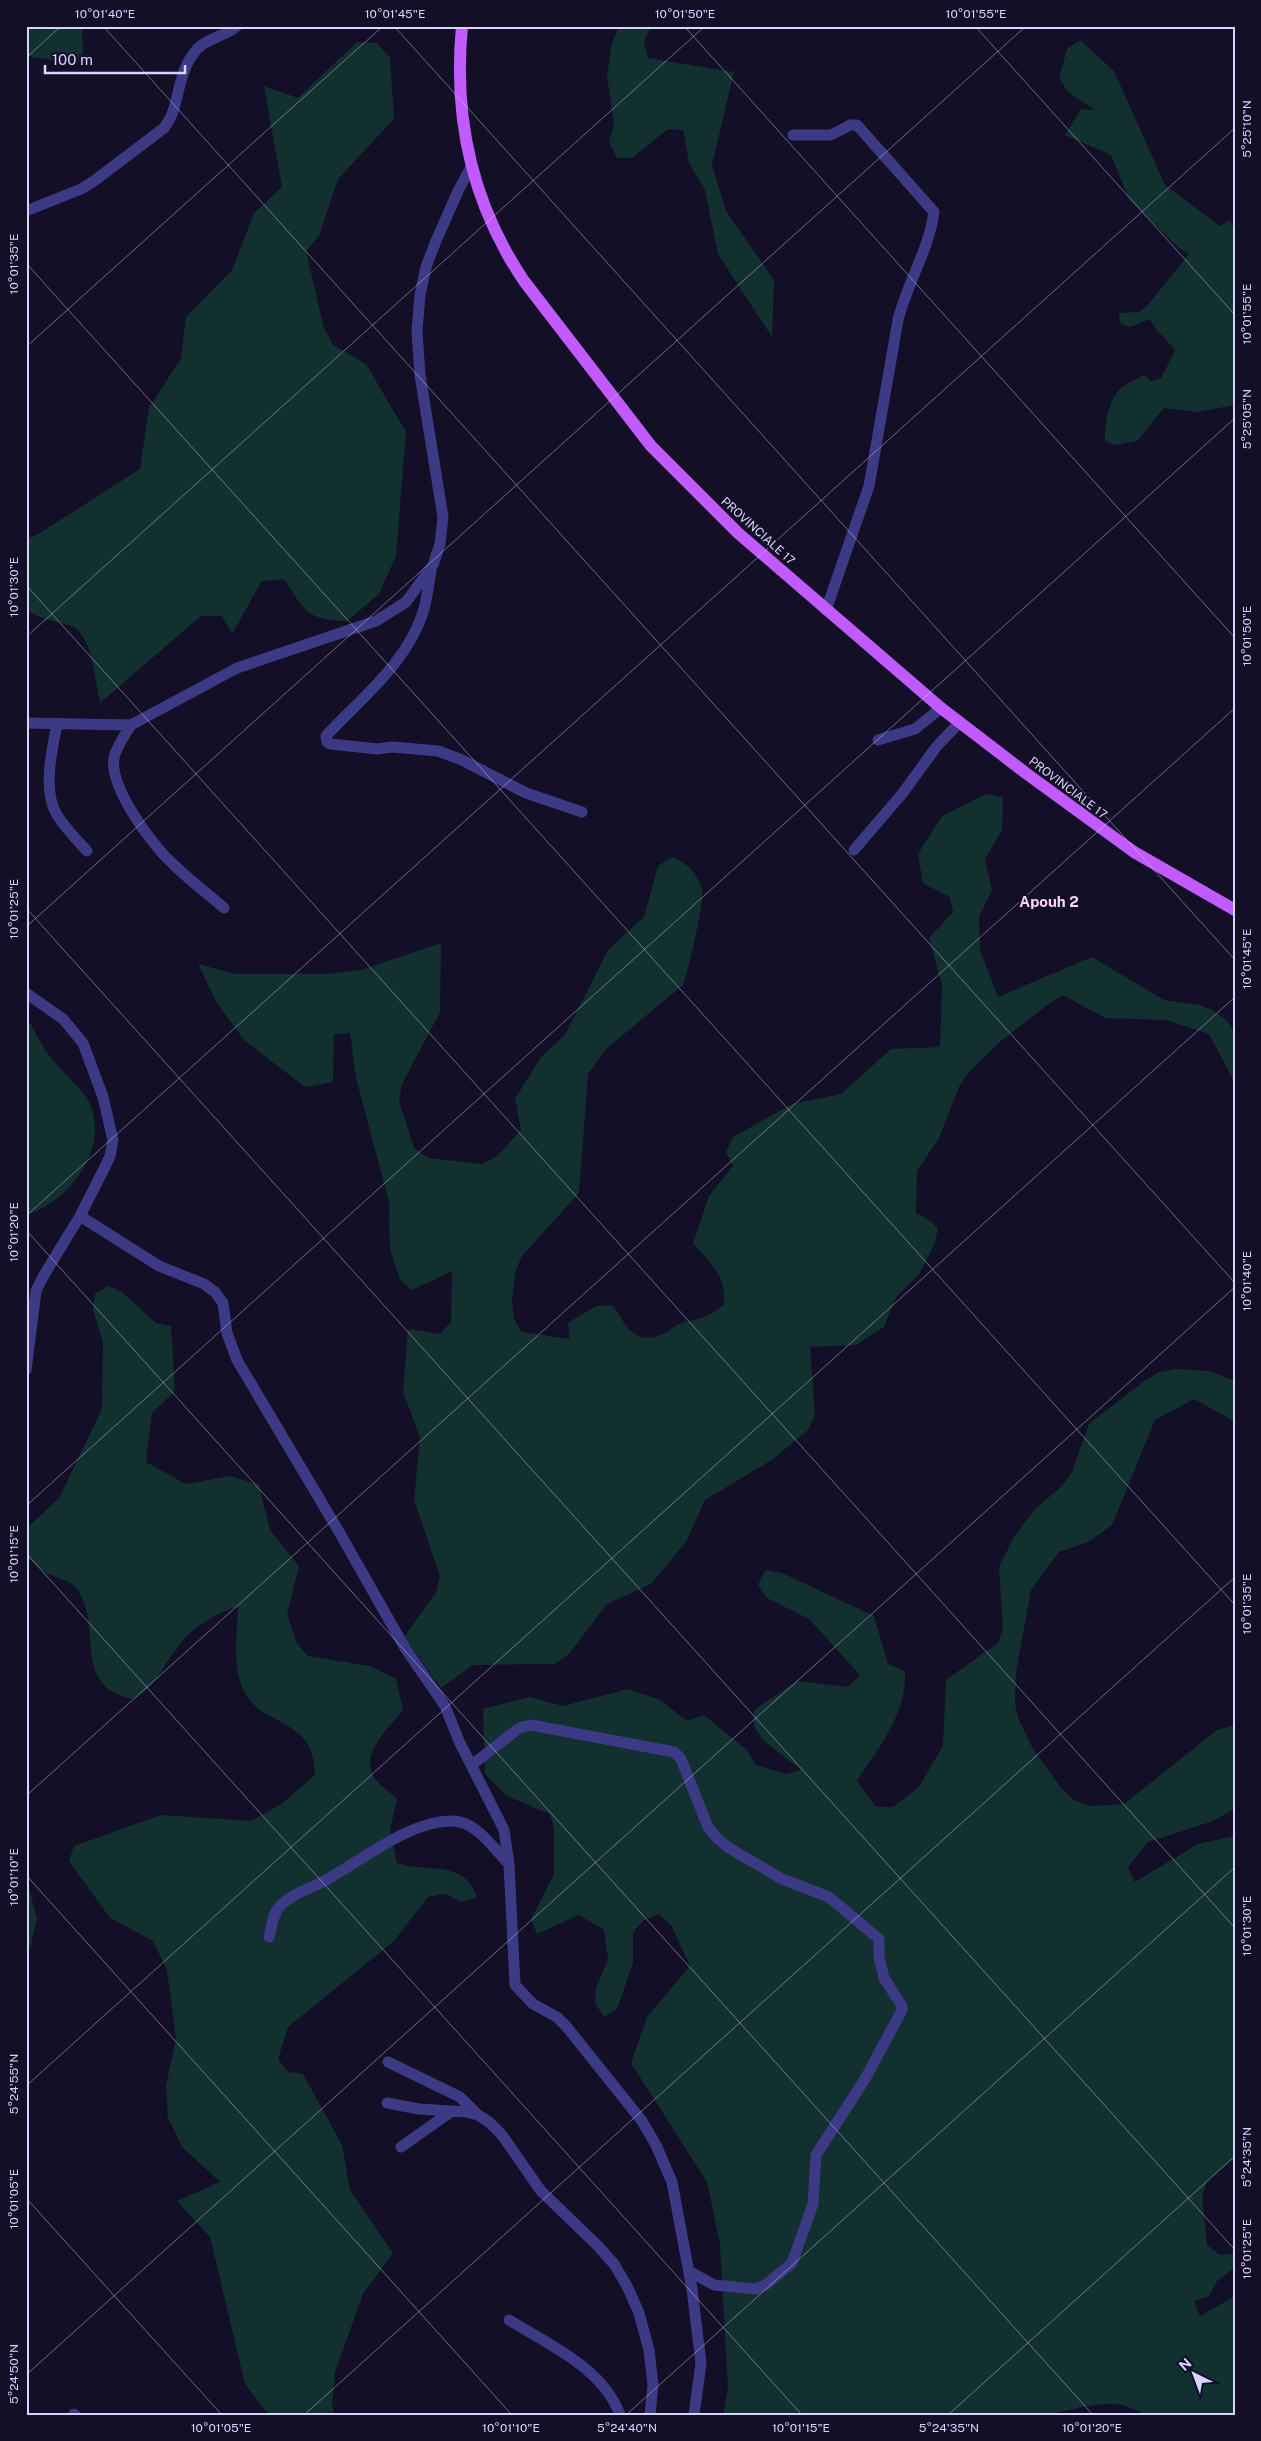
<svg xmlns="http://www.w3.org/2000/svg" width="1261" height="2441" font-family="'Public Sans',sans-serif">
<rect width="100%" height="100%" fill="#130f26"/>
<path fill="#12302f" d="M26 26H80L82 29 83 55 77 64 26 56Z
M619 26H651L644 42 648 58 734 72 712 165 726 211 774 280 772 337 718 254 705 190 689 163 683 130 668 129 632 158H617L609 142 614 124 607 76 612 43Z
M1080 40 1114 71 1165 185 1220 226 1230 220 1235 232V405L1197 412 1164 408 1137 441 1115 445 1105 441C1104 426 1108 405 1117 392 1123 385 1136 379 1144 375L1151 381 1161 378 1175 351C1168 339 1156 333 1150 319L1130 327 1120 323 1119 313 1139 312 1147 306 1189 254 1179 248 1129 199 1111 155 1065 135 1081 109 1095 110 1068 92 1059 78 1067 49Z
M357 42 377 43 390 58 394 119 338 179 319 236 306 251 324 328 333 345 366 364 406 432 396 556 379 594 347 621C306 620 305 611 284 579L262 581 232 634 222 616H201L100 703C96 685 92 635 73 627 57 620 40 621 26 609V539L40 533 140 469 149 408 181 358 186 317 232 270 254 213 282 187 264 86 298 98Z
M986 794 1003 797 1002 830 985 859 992 890 979 917 980 950 998 997 1092 957 1164 1000 1200 1005 1214 1011 1228 1022 1235 1034V1083L1209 1034 1166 1020 1105 1018 1063 995 1050 1003 1002 1040 967 1074 959 1087 939 1138 917 1171 916 1213 932 1222 938 1229 934 1245 919 1274 896 1297 884 1327 856 1345 810 1347 815 1415 808 1430 773 1459 705 1500 686 1542 651 1584 607 1604 569 1654 555 1664 473 1665 441 1688 404 1637 436 1592 440 1576 414 1500 420 1437 403 1392 408 1329 440 1334 451 1322 452 1271 412 1290 400 1280 390 1249 389 1202 356 1078 350 1033 334 1034 333 1082 305 1087 244 1040 217 1003 198 964 236 974H327L361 970 441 943 440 1012 402 1084 399 1101 414 1148 428 1158 482 1164 496 1157 521 1130 515 1099 541 1057 565 1035 608 950 644 917 658 866 672 857C687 863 698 874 702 890 705 899 688 974 683 985L606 1049 588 1074 579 1193 522 1256 516 1270 512 1301 514 1318 521 1332 570 1339 568 1323 596 1306 613 1305C626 1326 634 1346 663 1334 669 1332 673 1326 679 1324 700 1317 707 1320 724 1304 726 1274 711 1265 693 1243L709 1196 733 1166 726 1152 733 1137 792 1104 841 1094 891 1049 940 1047 942 985 929 938 953 912 950 897 923 883 918 854 942 816Z
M26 1016C34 1029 40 1043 49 1055 59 1070 81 1086 89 1102 111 1148 69 1202 26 1215Z
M108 1286 122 1292 156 1323 171 1326 175 1391 152 1413 146 1462 186 1484 230 1476 259 1485 270 1530 299 1566 287 1614 297 1644 308 1656 370 1666 396 1679 403 1710C389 1728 360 1752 374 1777 379 1785 390 1792 397 1799L390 1830 397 1863C427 1873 464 1859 477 1897L461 1902 445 1894 428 1897 394 1941 288 2027 278 2059 288 2072 303 2074 342 2145 350 2190 393 2253 363 2294 335 2372 332 2406 335 2415H269L245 2384 210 2237 177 2201 220 2182 182 2147 168 2118 166 2086 176 2038 167 1970 153 1941 110 1918 69 1861 74 1846 161 1815 251 1821 280 1805 315 1775C315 1717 264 1728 245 1693 231 1667 237 1635 238 1606 219 1613 199 1623 185 1638 164 1660 161 1684 132 1699 70 1685 104 1626 77 1589 72 1581 56 1578 47 1573 39 1569 33 1562 26 1557V1529L59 1498 102 1409 103 1343 93 1310 95 1294Z
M1176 1369 1209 1371 1235 1381V1422L1194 1399 1155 1420 1112 1525 1088 1542 1059 1552 1031 1590 1016 1672 1015 1704 1019 1720 1033 1749 1062 1789 1074 1800 1090 1806 1124 1804 1217 1730 1235 1725V1809L1210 1822 1148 1842 1128 1867 1135 1882 1198 1844 1235 1836V2161L1232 2160 1208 2180 1202 2196 1207 2245 1220 2255 1235 2253V2267L1217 2281 1209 2296 1194 2301 1200 2316 1235 2296V2415H1144C1119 2396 1088 2406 1060 2412L1057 2415H723L728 2389 720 2244 707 2182 631 2063 647 2017 690 1966 671 1925 659 1914 644 1920 633 1932V1963L617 2009 604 2017 595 2003 596 1988 608 1960 604 1930 579 1915 537 1934 531 1919 554 1874V1829L550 1814 507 1796 485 1774 483 1709 530 1697 563 1706 628 1689 660 1700 687 1721 704 1715 747 1750 756 1765 786 1774 801 1770 763 1740 754 1727V1710L797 1681 848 1687 860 1675 809 1619 767 1598 758 1585 765 1570 782 1573 874 1616 888 1664 905 1671C907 1714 879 1747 857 1781L876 1807H893L919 1787 943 1746 946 1680 998 1643 1003 1629 999 1567 1014 1537 1035 1509 1062 1486 1072 1472 1089 1424 1143 1382 1159 1372Z
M26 1878 37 1918 31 1945 26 1949Z"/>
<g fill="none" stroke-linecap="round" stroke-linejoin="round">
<path stroke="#3d3a85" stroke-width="11" d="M793 135H831L850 125H857L934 212C929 250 907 283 898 320L869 486 826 610
M26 211 81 189 94 181 164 128C182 105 174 76 197 49 207 38 226 36 237 26
M431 571C429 584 427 597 424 609 408 663 362 697 326 736L327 742 330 744 378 749 392 747 438 751 462 760 526 793 582 812
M26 723 131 725 237 668 376 621 406 602 433 565 440 544 443 517 420 375 417 331 420 295 426 267 436 241 458 191 471 167
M57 724C52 751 42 790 57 815 65 828 77 840 87 851
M131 725C125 735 116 747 114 758 109 787 152 845 172 863 188 879 207 893 224 908
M878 740 915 729 941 708
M854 850 902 794 937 746 960 722
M26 993 63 1019 83 1043 103 1097 113 1140 110 1156 105 1167 80 1216 44 1275 36 1291 26 1370
M80 1216 159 1266 204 1284 215 1292 223 1303 227 1333 237 1360 338 1530 405 1648 445 1706 459 1741 504 1830 509 1864 515 1985 533 2004 557 2017 566 2026 642 2121 656 2145 672 2182 692 2289 701 2363 694 2415
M472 1765 519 1728 531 1725 674 1752 681 1759 708 1827 718 1839 729 1848 782 1879 829 1897 879 1939V1957L884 1978 902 2006V2010L865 2079 816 2155 813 2204 792 2263 767 2284 756 2289 714 2285 689 2271
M269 1937C272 1926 273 1912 281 1905 293 1893 314 1887 328 1879 362 1860 419 1814 460 1822 479 1826 496 1851 509 1864
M388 2062 460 2097 478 2115 489 2122 502 2135 541 2191 598 2246 614 2264 627 2286 639 2313 649 2350 653 2385 650 2415
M387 2103 419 2109 466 2112 478 2115
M401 2147 452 2111
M509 2320C549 2345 603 2368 620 2415
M74 2414 75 2415"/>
<path stroke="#c25bff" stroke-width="12" d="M462 26C453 119 472 204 524 281L651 446 738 533 941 708 1027 774 1134 852 1235 910"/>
</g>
<path fill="none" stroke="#d9d4ff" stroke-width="1" stroke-opacity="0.45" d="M103 26 1235 1283M394 26 1235 960M684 26 1235 638M975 26 1235 315M26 58 61 26M26 263 1235 1605M26 347 383 26M26 585 1235 1928M26 637 705 26M26 908 1235 2250M26 927 1026 26M26 1216 1235 128M26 1230 1093 2415M26 1506 1235 418M26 1553 802 2415M26 1796 1235 708M26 1875 512 2415M26 2086 1235 997M26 2198 222 2415M26 2375 1235 1287M304 2415 1235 1577M626 2415 1235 1867M948 2415 1235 2156"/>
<g text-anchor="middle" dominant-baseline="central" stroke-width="4" stroke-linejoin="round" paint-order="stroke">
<g font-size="12" fill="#d9d4ff" stroke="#130f26">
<text transform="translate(758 531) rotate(42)">PROVINCIALE 17</text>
<text transform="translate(1068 788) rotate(37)">PROVINCIALE 17</text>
</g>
<g font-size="15" font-weight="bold" fill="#ffd6f0" stroke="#130f26">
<text x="1049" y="901">Apouh 2</text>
</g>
</g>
<rect width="1261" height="2441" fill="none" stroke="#130f26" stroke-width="55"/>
<g transform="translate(1194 2374) rotate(318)" stroke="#130f26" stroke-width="4" paint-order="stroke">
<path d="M0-4L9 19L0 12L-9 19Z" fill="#d9d4ff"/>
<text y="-8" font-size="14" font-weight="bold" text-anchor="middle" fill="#d9d4ff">N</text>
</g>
<path d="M45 65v8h140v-8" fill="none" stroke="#d9d4ff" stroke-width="2.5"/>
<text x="52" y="65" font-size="15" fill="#d9d4ff" stroke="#130f26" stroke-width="4" paint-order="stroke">100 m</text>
<rect x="28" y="28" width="1206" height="2386" fill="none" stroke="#d9d4ff" stroke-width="2"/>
<g font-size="12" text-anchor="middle" fill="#d9d4ff">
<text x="105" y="18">10°01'40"E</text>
<text x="395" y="18">10°01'45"E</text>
<text x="685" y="18">10°01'50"E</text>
<text x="976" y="18">10°01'55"E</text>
<text transform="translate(1247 129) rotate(-90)" y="4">5°25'10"N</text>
<text transform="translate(14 264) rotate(-90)" y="4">10°01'35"E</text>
<text transform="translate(1247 314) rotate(-90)" y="4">10°01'55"E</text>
<text transform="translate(1247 419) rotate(-90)" y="4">5°25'05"N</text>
<text transform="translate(14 587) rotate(-90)" y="4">10°01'30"E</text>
<text transform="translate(1247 636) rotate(-90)" y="4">10°01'50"E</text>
<text transform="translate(14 909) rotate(-90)" y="4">10°01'25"E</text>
<text transform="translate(1247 959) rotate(-90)" y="4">10°01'45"E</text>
<text transform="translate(14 1232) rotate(-90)" y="4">10°01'20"E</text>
<text transform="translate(1247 1281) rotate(-90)" y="4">10°01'40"E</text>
<text transform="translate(14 1554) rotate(-90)" y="4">10°01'15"E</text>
<text transform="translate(1247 1604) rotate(-90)" y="4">10°01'35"E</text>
<text transform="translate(14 1877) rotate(-90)" y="4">10°01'10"E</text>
<text transform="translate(1247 1926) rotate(-90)" y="4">10°01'30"E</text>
<text transform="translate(14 2084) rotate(-90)" y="4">5°24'55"N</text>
<text transform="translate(1247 2157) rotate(-90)" y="4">5°24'35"N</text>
<text transform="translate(14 2199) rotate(-90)" y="4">10°01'05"E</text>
<text transform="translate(1247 2249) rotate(-90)" y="4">10°01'25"E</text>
<text transform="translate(14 2374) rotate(-90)" y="4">5°24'50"N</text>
<text x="221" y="2432">10°01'05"E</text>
<text x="511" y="2432">10°01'10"E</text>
<text x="627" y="2432">5°24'40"N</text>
<text x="801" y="2432">10°01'15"E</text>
<text x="949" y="2432">5°24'35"N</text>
<text x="1092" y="2432">10°01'20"E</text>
</g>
</svg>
